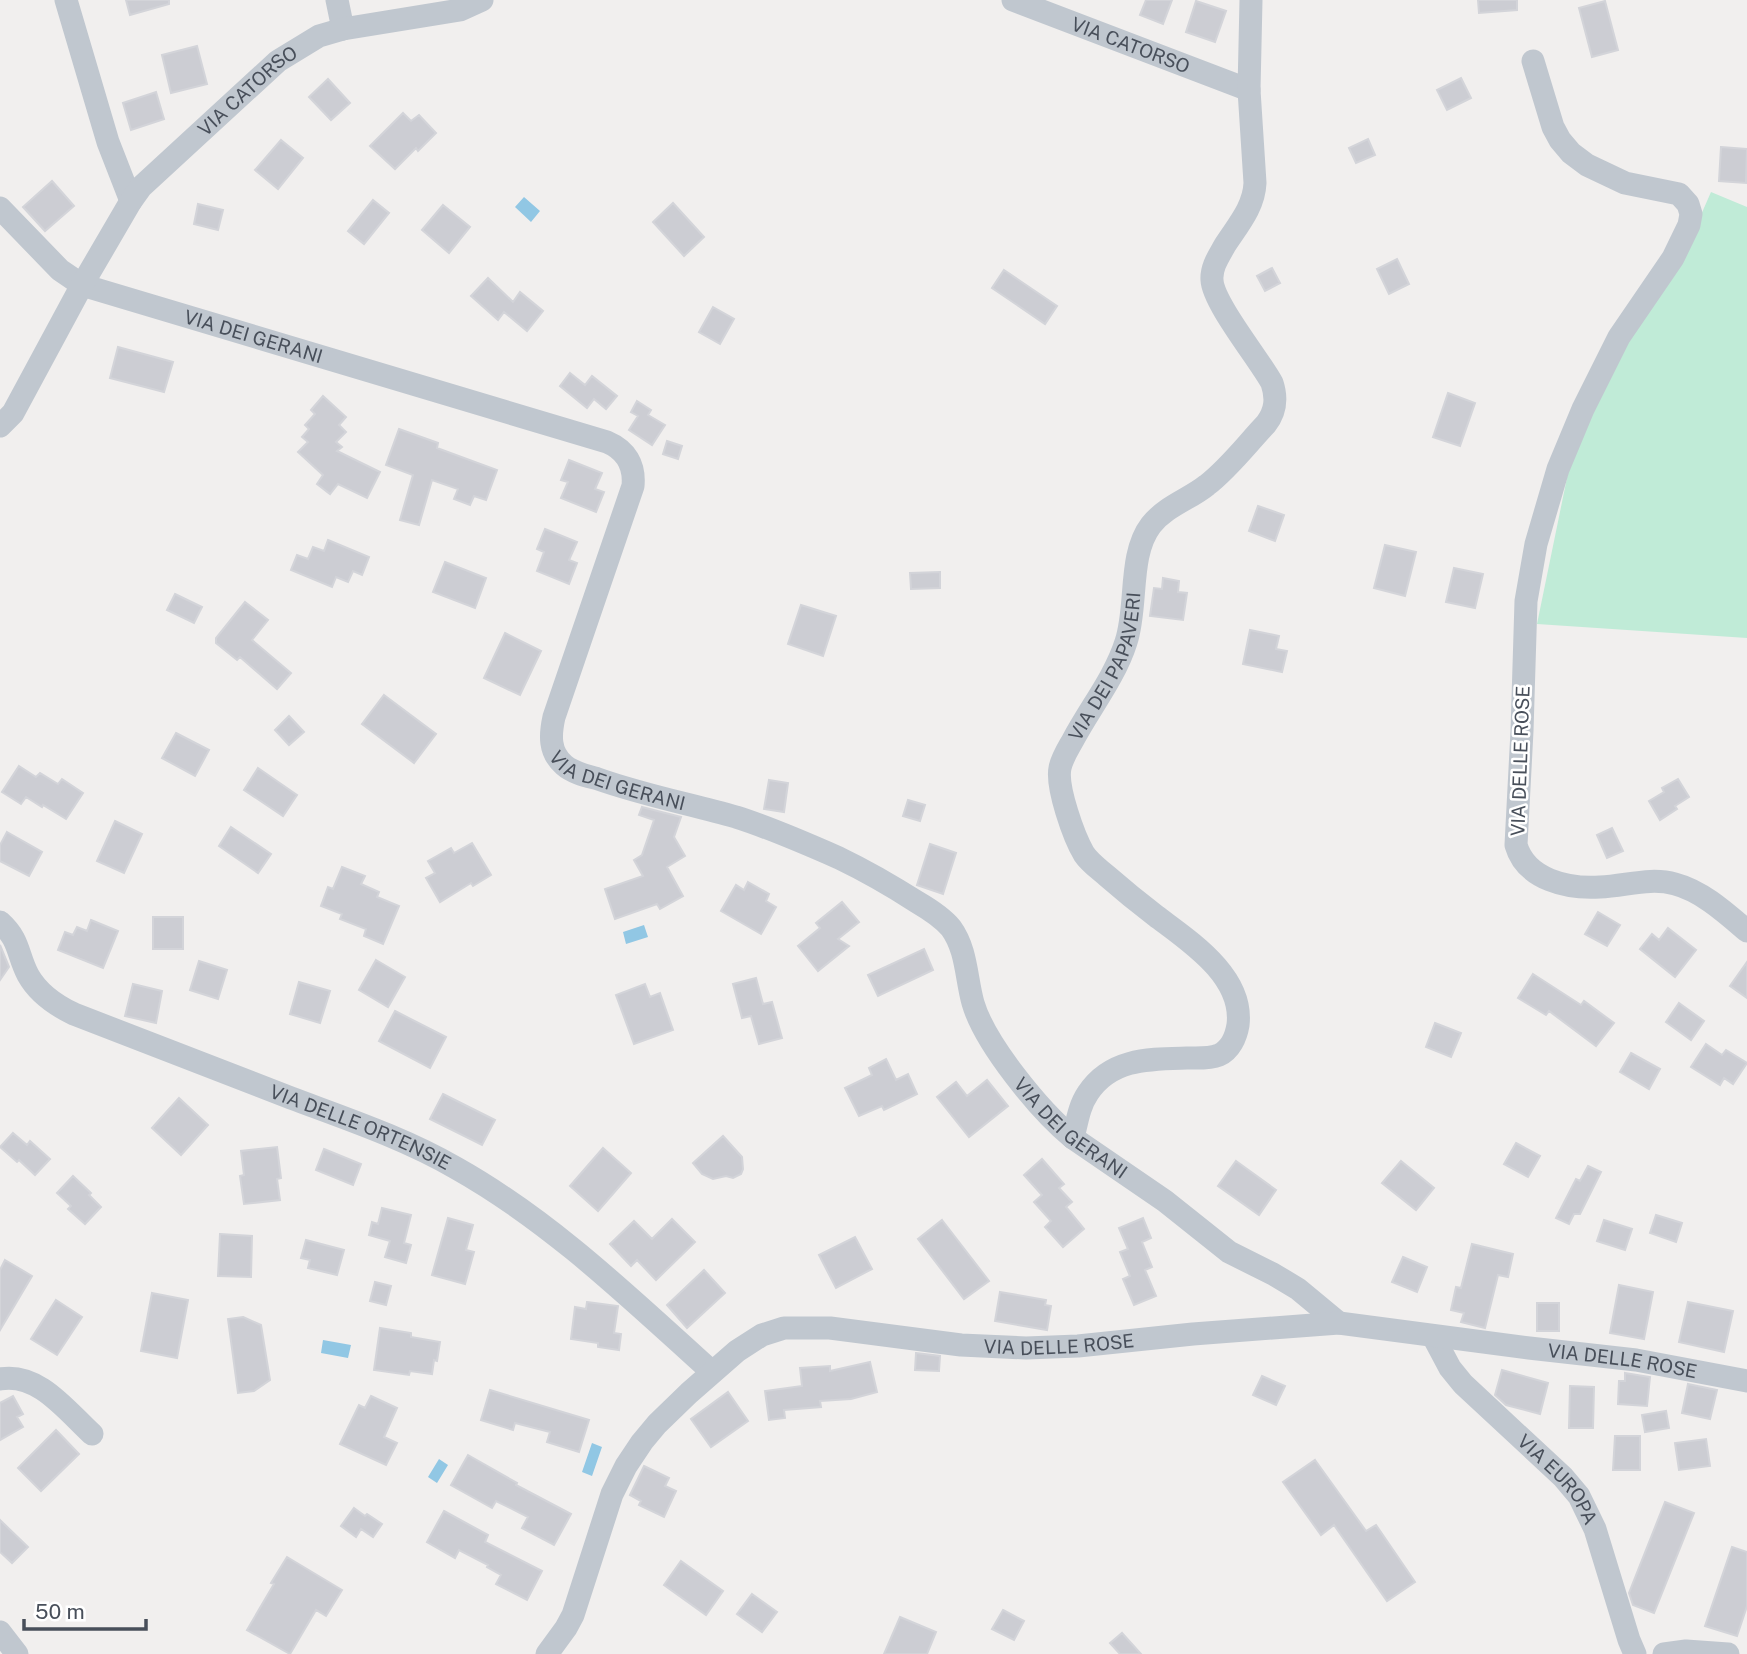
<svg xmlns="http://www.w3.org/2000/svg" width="1747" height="1654" font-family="'Public Sans',sans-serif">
<rect width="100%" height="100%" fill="#f1efee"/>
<path fill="#c0ebd7" d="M1711 192 1747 207V638L1537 624 1569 468 1623 343 1679 265Z"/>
<path fill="#91c7e4" d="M524 197 540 211 531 222 515 207Z
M644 925 648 937 626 944 623 932Z
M323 1340 351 1345 348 1358 321 1353Z
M592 1443 602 1447 592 1476 582 1472Z
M439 1459 448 1465 437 1483 428 1477Z"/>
<path fill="#cccdd3" stroke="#d3d4d9" stroke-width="2" d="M126 0H169V4L130 15Z
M1146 0H1172L1163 24 1140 15Z
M1478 0H1517V10L1479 13Z
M1196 1 1226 11 1215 42 1186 32Z
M1605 1 1618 50 1592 57 1579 8Z
M197 46 207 84 171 93 162 55Z
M1461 78 1471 98 1447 110 1437 90Z
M328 79 350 103 331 120 309 97Z
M156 92 164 119 131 130 123 103Z
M403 113 411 121 419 115 436 133 418 151 416 148 395 169 370 146Z
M1368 139 1375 155 1356 163 1349 148Z
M281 140 303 158 278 189 255 170Z
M1721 147 1747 149 1746 183 1719 181Z
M52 181 74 206 45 231 23 207Z
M373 200 389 213 364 244 348 231Z
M673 203 704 237 684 256 653 222Z
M198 204 223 210 218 230 194 224Z
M443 205 470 227 449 253 422 230Z
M1397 259 1409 284 1389 294 1377 269Z
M1272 268 1280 283 1265 291 1257 276Z
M1004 270 1057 306 1045 324 992 288Z
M488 278 513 302 520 292 543 311 527 331 504 312 498 320 471 296Z
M713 307 734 319 720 344 699 332Z
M118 347 173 362 164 392 110 378Z
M570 373 585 385 592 376 617 396 606 409 594 399 587 408 560 386Z
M1448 393 1475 403 1460 446 1433 437Z
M323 396 346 417 339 425 346 432 336 442 342 447 337 451 380 472 367 498 338 484 330 494 317 484 323 475 298 452 308 442 302 437 309 429 305 425 315 414 311 410Z
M637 401 651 410 648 415 665 425 652 445 629 430 638 416 631 412Z
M399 429 438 443 437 448 497 470 486 500 474 496 470 505 454 499 458 489 432 480 419 525 400 520 413 475 386 465Z
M667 441 682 446 678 459 663 454Z
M569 460 602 473 595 489 604 492 596 512 561 498 568 482 561 480Z
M1258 506 1284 515 1275 541 1249 531Z
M545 529 577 542 569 560 577 563 569 584 537 571 544 552 537 549Z
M328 540 369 557 362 575 353 571 348 582 336 577 332 587 291 570 297 555 308 559 313 547 324 551Z
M1385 545 1416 552 1405 596 1374 588Z
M445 562 486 578 475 608 433 592Z
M1454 568 1483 574 1475 608 1446 602Z
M940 572V588L911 589 910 573Z
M1163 578 1179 581 1178 592 1187 593 1183 620 1150 616 1154 588 1162 589Z
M175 594 202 607 194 623 167 610Z
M245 602 268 620 252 640 291 673 277 689 240 657 237 660 216 643V638Z
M801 605 836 616 823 656 788 644Z
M1250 630 1279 636 1276 649 1287 651 1282 672 1243 664Z
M505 633 541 651 520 695 484 678Z
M384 695 436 734 414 763 362 724Z
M289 716 304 732 289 745 275 730Z
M176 733 209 750 195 776 162 758Z
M19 766 36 777 40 773 58 784 62 779 83 793 66 819 43 805 42 807 26 797 21 804 2 792Z
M258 768 297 795 283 816 244 790Z
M1678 779 1689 797 1675 806 1677 809 1660 820 1649 801 1664 792 1662 788Z
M769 780 788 783 784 812 764 809Z
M908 800 925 805 920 821 903 816Z
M642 807 681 817 674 837 685 856 667 867 683 896 660 909 657 904 615 919 605 889 643 876 634 860 642 855 654 820 639 815Z
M115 821 142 834 124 873 97 861Z
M231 827 271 854 258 873 219 846Z
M1612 828 1623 851 1607 858 1597 835Z
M7 832 42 852 29 876 0 861V845Z
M472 843 491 875 473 886 471 883 440 902 426 878 435 873 428 861 451 848 454 853Z
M930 844 956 853 943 894 917 885Z
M342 867 365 876 361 884 379 892 377 897 399 906 383 944 364 936 366 929 340 919 342 914 321 906 328 887 333 889Z
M748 882 769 894 766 901 776 907 761 934 721 911 736 885 744 890Z
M842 902 859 922 838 939 849 946 818 971 798 946 820 928 816 923Z
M1598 912 1620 925 1607 946 1585 934Z
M153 917H183V949H153Z
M91 920 118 931 103 968 58 950 65 932 73 935 77 927 87 931Z
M1668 928 1696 950 1675 977 1640 949 1652 934 1659 940Z
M0 945 9 967 0 980Z
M924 949 933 970 878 996 868 975Z
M376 960 405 977 388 1007 359 990Z
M199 961 227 970 218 999 190 990Z
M1747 962V998L1730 986Z
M1533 974 1581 1005 1584 1001 1614 1023 1596 1046 1549 1011 1546 1015 1518 998Z
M756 978 763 1004 772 1002 782 1038 759 1044 751 1016 742 1018 733 984Z
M299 982 330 991 320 1023 290 1014Z
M133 984 162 991 156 1023 125 1016Z
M645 984 650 997 660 993 673 1030 634 1044 616 995Z
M1679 1003 1704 1021 1691 1040 1666 1022Z
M395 1011 446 1037 430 1068 379 1041Z
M1435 1023 1461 1033 1451 1057 1426 1047Z
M1706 1044 1722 1055 1726 1050 1747 1063 1733 1084 1724 1078 1720 1085 1691 1067Z
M1631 1053 1660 1069 1649 1089 1620 1072Z
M886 1059 896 1080 908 1074 917 1094 884 1110 882 1106 859 1116 845 1088 872 1075 869 1068Z
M987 1080 1008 1106 969 1137 937 1097 956 1082 967 1096Z
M443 1094 495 1120 482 1145 430 1119Z
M179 1098 208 1125 181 1155 152 1128Z
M13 1133 27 1145 30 1141 50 1159 35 1175 19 1160 17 1162 0 1147Z
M723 1136 742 1157 743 1169 741 1174 733 1178 726 1176 713 1179 702 1174 693 1163Z
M1516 1143 1540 1156 1528 1177 1504 1164Z
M277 1147 281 1178 277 1179 280 1200 244 1204 240 1176 244 1175 241 1151Z
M603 1148 631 1173 598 1211 570 1186Z
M324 1149 361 1164 353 1185 316 1170Z
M1042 1159 1064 1184 1059 1188 1072 1202 1066 1207 1084 1229 1063 1247 1045 1227 1051 1221 1034 1202 1042 1195 1024 1175Z
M1236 1161 1276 1190 1259 1215 1218 1186Z
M1401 1161 1434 1188 1416 1210 1382 1183Z
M1588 1166 1601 1172 1580 1214H1574L1569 1224 1556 1218 1576 1179 1580 1181Z
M73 1176 91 1193 89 1195 101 1207 85 1224 68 1209 71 1206 57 1193Z
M382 1208 411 1215 404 1243 411 1245 406 1263 385 1257 390 1241 369 1235 372 1222 378 1224Z
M1656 1215 1682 1223 1676 1242 1650 1233Z
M448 1218 473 1225 466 1250 474 1252 465 1284 432 1275Z
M1143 1218 1151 1238 1142 1242 1152 1267 1145 1270 1156 1296 1134 1305 1123 1279 1130 1276 1120 1252 1128 1249 1119 1228Z
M672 1219 695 1242 656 1280 637 1260 631 1266 610 1244 634 1221 652 1239Z
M942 1220 989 1281 964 1299 918 1239Z
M1604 1220 1632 1229 1625 1250 1597 1241Z
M220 1234 252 1236 251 1277 218 1276Z
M855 1237 872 1269 836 1288 819 1255Z
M306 1240 344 1250 337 1275 308 1268 310 1260 301 1258Z
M1472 1244 1513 1254 1508 1277 1498 1275 1485 1328 1461 1322 1464 1313 1451 1310 1456 1287 1461 1288Z
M1403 1257 1427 1267 1417 1292 1392 1282Z
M5 1260 32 1276 0 1330V1270Z
M704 1270 725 1293 687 1328 667 1305Z
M375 1282 391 1286 386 1305 370 1301Z
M1619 1285 1653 1292 1644 1339 1610 1333Z
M1000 1292 1046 1300 1045 1305 1051 1306 1047 1330 995 1321Z
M152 1293 188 1300 177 1358 141 1351Z
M56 1300 82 1317 57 1355 31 1339Z
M587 1302 618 1306 614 1333 621 1334 619 1350 598 1347V1343L571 1339 575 1307 586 1309Z
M1688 1302 1733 1311 1724 1352 1679 1342Z
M1537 1303H1559V1331H1537Z
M243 1317 261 1325 270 1380 254 1391 238 1393 228 1319Z
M380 1328 411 1333V1337L440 1342 437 1361 434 1360 432 1374 410 1371 409 1375 374 1370Z
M916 1353 940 1356 939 1371 915 1370Z
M870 1362 877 1392 851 1399 820 1401 821 1407 784 1410 785 1418 769 1420 765 1391 802 1386 800 1368 830 1366V1371Z
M1502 1370 1548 1383 1540 1414 1506 1405 1495 1395Z
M1625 1373 1650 1377 1647 1406 1618 1404 1619 1381H1625Z
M1262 1376 1285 1386 1276 1405 1253 1395Z
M1688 1384 1717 1390 1710 1419 1682 1413Z
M1570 1386 1594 1387 1593 1428H1569Z
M490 1390 589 1420 579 1452 547 1442 550 1432 515 1423 513 1430 481 1420Z
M728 1392 748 1421 711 1447 691 1419Z
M13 1396 23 1414 17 1417 23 1427 0 1440V1403Z
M371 1396 397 1408 384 1437 397 1443 386 1465 340 1444 359 1405 365 1408Z
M1666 1411 1669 1428 1645 1432 1642 1415Z
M56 1430 79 1454 41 1491 18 1468Z
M1615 1436H1640V1470H1613Z
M1706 1439 1710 1466 1679 1470 1675 1443Z
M468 1455 517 1483 516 1485 571 1514 554 1545 522 1528 528 1517 496 1501 492 1508 451 1485Z
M1315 1460 1366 1531 1376 1525 1415 1582 1387 1601 1334 1525 1321 1535 1283 1482Z
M644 1466 669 1478 665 1486 676 1491 664 1517 639 1505 641 1501 630 1495Z
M1665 1502 1694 1513 1654 1613 1633 1605 1629 1593Z
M354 1508 365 1516 367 1514 382 1524 373 1537 361 1529 356 1537 341 1526Z
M444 1511 488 1535 485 1542 542 1571 527 1600 496 1584 501 1575 487 1567 488 1565 459 1550 455 1558 427 1542Z
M0 1520 28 1547 12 1563 0 1552Z
M1732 1547 1747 1552V1606L1737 1636 1705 1626Z
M287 1557 342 1590 326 1616 316 1610 290 1654 247 1630 274 1584 271 1583Z
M681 1561 723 1591 706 1615 664 1585Z
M752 1594 777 1612 762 1632 737 1614Z
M1003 1610 1024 1621 1014 1640 992 1629Z
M900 1617 936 1632 927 1654H884Z
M1122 1633 1141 1654H1120L1110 1643Z"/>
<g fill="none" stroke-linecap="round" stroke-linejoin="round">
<g stroke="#c0c7cf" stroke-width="23">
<path d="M66 0 108 142 131 201"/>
<path d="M337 0 343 29"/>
<path id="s1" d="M1013 0 1249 90"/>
<path d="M1533 61 1553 127 1560 140 1571 153 1587 165 1625 183 1679 194 1688 204 1691 214 1689 225 1673 258 1619 337 1583 409 1558 469 1536 544 1526 601 1522 731 1516 845C1526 880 1568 889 1600 887 1626 886 1650 877 1675 884 1702 891 1726 913 1747 931"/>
<path id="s2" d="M0 208 60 270 82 285 607 442C626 450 635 465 633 486L554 717C550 735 549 752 564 765 573 773 587 776 598 779 643 795 690 804 736 817 771 828 805 843 839 858 866 871 892 886 917 902 929 909 942 917 951 928 967 950 966 978 973 1003 985 1044 1040 1111 1073 1138L1165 1201 1229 1252 1273 1274 1298 1289 1339 1323"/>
<path id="s3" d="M0 426 13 413 82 285 131 201 141 187 278 61 319 36 343 29 460 10 482 0"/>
<path id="s4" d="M0 922C20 940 17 954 28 975 38 993 55 1005 74 1014 146 1042 218 1070 291 1098 347 1119 404 1138 456 1168 552 1222 631 1299 712 1372"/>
<path id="s5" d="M1073 1138C1077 1122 1079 1106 1088 1093 1111 1058 1150 1059 1187 1058 1198 1058 1209 1059 1219 1055 1230 1050 1236 1037 1238 1025 1244 976 1189 941 1156 916 1139 903 1123 890 1107 876 1099 869 1090 863 1084 854 1074 837 1056 787 1060 768 1062 758 1068 749 1073 740 1090 708 1115 677 1126 642 1138 606 1128 555 1151 525 1166 506 1190 499 1207 485 1229 468 1247 444 1266 424 1276 411 1277 398 1272 383 1259 359 1213 303 1212 280 1211 267 1219 256 1225 245 1238 225 1254 207 1255 183L1249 90 1251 0"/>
<path id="s6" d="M1433 1336 1450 1368 1463 1384 1563 1477 1579 1496 1595 1529 1629 1640 1635 1654"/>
<path d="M0 1379C38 1372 66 1410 92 1434"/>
<path d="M0 1632 17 1654"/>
<path id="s7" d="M547 1654 566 1628 573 1615 612 1494 626 1466 642 1442 657 1424 689 1393 737 1351 762 1335 784 1328H830L961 1345 1026 1348 1078 1346 1193 1334 1339 1323 1529 1348 1636 1360 1747 1381"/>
<path d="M1664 1654 1686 1651 1728 1654"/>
</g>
</g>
<g text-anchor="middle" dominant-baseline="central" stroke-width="5" stroke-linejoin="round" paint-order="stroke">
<g font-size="19" fill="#484f5a" stroke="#fff">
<text stroke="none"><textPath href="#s1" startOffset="126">VIA CATORSO</textPath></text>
<text stroke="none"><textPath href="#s3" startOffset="422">VIA CATORSO</textPath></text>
<text stroke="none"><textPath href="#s2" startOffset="292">VIA DEI GERANI</textPath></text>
<text stroke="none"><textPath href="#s5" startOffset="668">VIA DEI PAPAVERI</textPath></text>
<text transform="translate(1520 761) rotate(-88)">VIA DELLE ROSE</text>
<text stroke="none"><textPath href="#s2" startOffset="1068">VIA DEI GERANI</textPath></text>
<text stroke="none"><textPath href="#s2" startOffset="1676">VIA DEI GERANI</textPath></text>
<text stroke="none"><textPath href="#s4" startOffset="430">VIA DELLE ORTENSIE</textPath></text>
<text stroke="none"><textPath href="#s7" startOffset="695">VIA DELLE ROSE</textPath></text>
<text stroke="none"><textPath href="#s7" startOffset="1262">VIA DELLE ROSE</textPath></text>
<text stroke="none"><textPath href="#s6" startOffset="192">VIA EUROPA</textPath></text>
</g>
</g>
<path d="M24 1619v10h122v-10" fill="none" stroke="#484f5a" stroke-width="3.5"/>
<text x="35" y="1619" font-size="21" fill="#484f5a" stroke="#ffffff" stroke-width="5" paint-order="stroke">50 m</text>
</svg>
